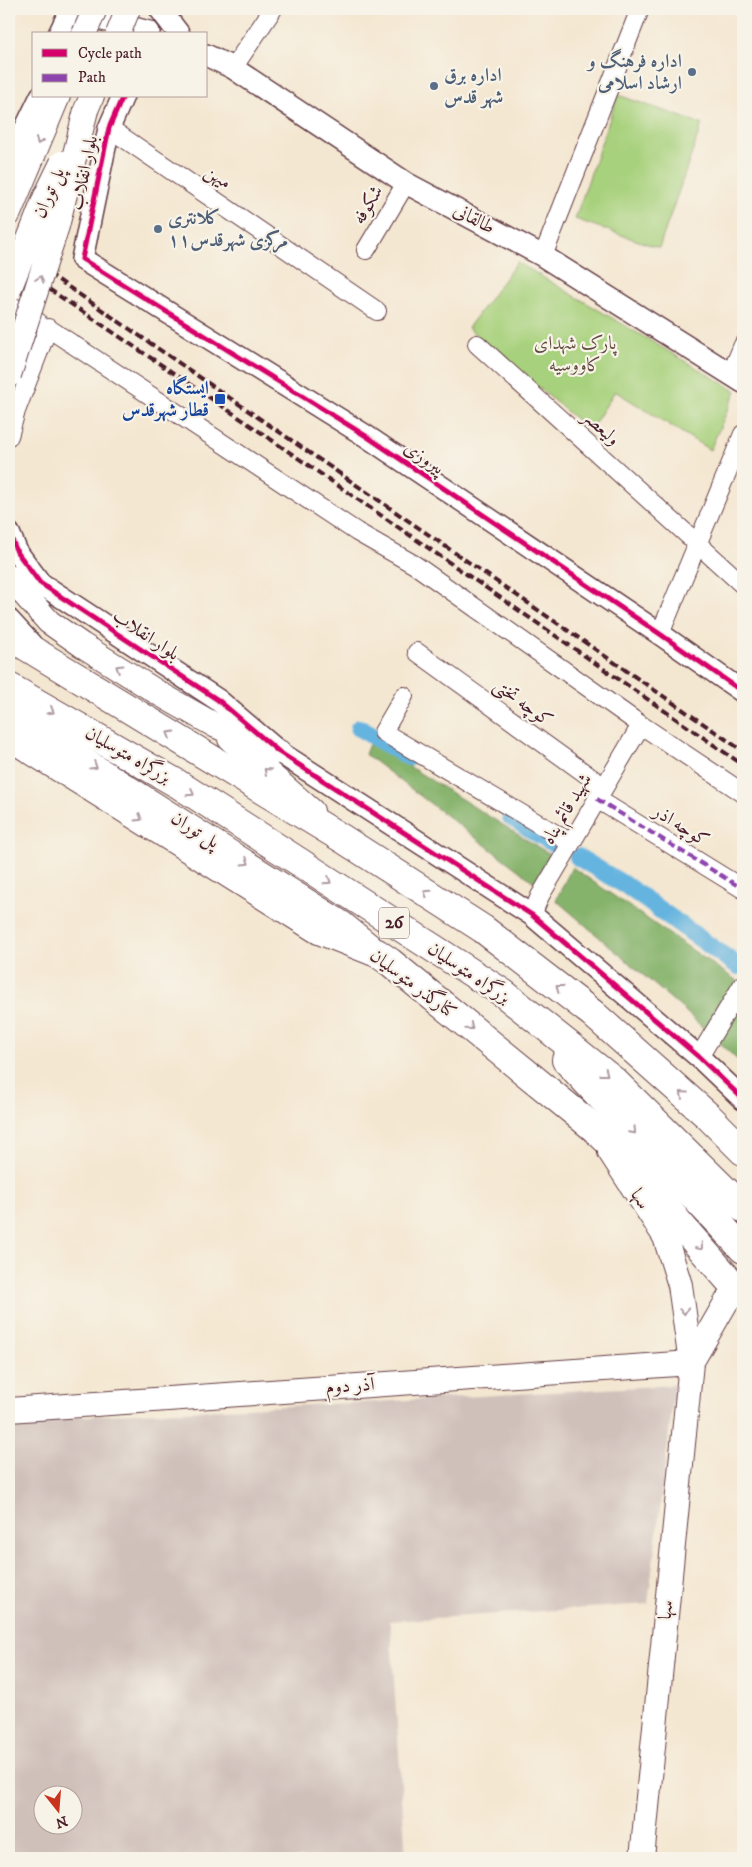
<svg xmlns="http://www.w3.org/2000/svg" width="752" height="1867" font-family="'IM FELL DW Pica',Amiri,serif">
<rect width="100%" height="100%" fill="#f7f3e8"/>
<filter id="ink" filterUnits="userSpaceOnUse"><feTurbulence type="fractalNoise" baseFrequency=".02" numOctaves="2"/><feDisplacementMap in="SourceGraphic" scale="10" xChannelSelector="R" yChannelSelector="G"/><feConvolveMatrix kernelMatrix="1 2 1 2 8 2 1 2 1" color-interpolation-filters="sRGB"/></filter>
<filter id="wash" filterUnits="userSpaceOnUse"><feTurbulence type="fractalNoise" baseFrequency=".0096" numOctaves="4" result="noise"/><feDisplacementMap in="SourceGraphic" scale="20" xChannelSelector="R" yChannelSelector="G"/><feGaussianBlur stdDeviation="1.12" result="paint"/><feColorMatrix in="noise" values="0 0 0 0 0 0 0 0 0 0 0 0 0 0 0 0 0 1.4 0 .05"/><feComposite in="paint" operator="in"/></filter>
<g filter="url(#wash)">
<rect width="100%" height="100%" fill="#f4e7d1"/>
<path fill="#cfc0ba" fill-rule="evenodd" d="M675 1385 648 1604 390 1621 406 1858H9V1422L118 1414 375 1402ZM42 1794H72V1824H42Z"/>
<path fill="#a8d17d" stroke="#797854" d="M618 95 702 124 659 248 575 219Z
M517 262 736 391 710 450 615 391 590 431 468 328Z"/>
<path fill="#86b36c" stroke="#68694c" d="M370 742 551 855 534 882 365 754Z
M572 867 743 985V1065L685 1011 556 900Z"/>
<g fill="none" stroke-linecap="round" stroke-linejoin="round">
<path stroke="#65b4df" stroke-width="18" d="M359 728 409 757
M511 817 561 848
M578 857 623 884
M628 887 738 966"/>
</g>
</g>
<g filter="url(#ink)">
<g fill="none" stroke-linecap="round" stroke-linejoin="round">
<defs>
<path id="minor" d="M233 68 273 9
M109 128 377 311
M366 250 406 183
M543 256 640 9
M9 311 12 306 37 321
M477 344 743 585
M731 374 743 345
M9 436 16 411 48 328 357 532 415 565 641 725 743 793
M660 634 743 434
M417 652 604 787
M404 696 383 732 571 843
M597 799 743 889
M532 915 540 896 641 725
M699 1057 743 984"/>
<path id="tertiary" d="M71 9 80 14 149 32
M160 9 179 34
M59 34 71 9
M206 55 233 68 406 183 543 256 743 382
M123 96 109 128 82 259 366 436 660 634 743 692
M9 162 41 96
M9 533 17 552 40 583 218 700 279 752 532 915 699 1057 743 1099
M9 620 31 644"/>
<path id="secondary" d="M86 110 92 96
M9 213 58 96
M9 577 49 622 82 645 160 694 216 726 279 752
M9 712 343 924 370 946
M230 739 312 811
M610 1152 665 1237 680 1285 691 1363 642 1858
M691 1363 735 1287
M9 1410 691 1363"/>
<path id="primary" d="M9 736 319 930 377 953 390 962 594 1128 641 1173 678 1222 735 1287 743 1294"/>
<path id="trunk" d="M9 636 343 839 483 929 592 1013 708 1116 743 1151
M9 687 178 784 503 993 614 1081 743 1208
M566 1060 743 1249"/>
</defs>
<use href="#minor" stroke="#643d44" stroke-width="20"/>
<use href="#tertiary" stroke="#643d44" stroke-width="24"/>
<use href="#secondary" stroke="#643d44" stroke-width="26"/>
<use href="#primary" stroke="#643d44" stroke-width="30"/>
<use href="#trunk" stroke="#643d44" stroke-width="30"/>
<use href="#minor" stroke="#fff" stroke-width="18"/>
<use href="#tertiary" stroke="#fff" stroke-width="21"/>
<use href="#secondary" stroke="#fff" stroke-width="24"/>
<use href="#primary" stroke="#fff" stroke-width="28"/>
<use href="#trunk" stroke="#fff" stroke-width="28"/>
<path stroke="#4a1f2b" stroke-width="4" stroke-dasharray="8 4" stroke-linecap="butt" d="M9 246 743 751
M9 262 234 414 743 765"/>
<defs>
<path id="secondary-bridge" d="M84 34 95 9
M118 34 128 9
M9 290 45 198 62 163
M9 375 57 226 86 110"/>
</defs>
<use href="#secondary-bridge" stroke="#643d44" stroke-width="26" stroke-linecap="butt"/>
<use href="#secondary-bridge" stroke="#fff" stroke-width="24"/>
<path stroke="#8e44ad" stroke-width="4" stroke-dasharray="8 4" stroke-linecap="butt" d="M597 799 743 889"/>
<defs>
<path id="cycleway" d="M123 96 109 128 82 259 366 436 660 634 743 692
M9 533 17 552 40 583 218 700 279 752 532 915 699 1057 743 1099"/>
</defs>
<use href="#cycleway" stroke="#f7f3e8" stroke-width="8"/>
<use href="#cycleway" stroke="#d6006c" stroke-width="5"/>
</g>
<defs><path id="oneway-chevron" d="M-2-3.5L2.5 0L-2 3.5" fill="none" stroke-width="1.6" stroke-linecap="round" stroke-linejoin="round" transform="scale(1.25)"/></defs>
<g stroke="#ae9aa0">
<use href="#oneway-chevron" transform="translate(39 141) rotate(113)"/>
<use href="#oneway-chevron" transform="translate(40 279) rotate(-72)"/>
<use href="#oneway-chevron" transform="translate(119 668) rotate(-148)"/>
<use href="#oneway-chevron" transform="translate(51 711) rotate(30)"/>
<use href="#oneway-chevron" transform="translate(170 734) rotate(-149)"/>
<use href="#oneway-chevron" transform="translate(94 766) rotate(32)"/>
<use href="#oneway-chevron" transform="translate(267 771) rotate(-138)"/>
<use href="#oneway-chevron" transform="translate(191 793) rotate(33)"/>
<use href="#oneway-chevron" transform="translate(139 818) rotate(32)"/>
<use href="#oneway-chevron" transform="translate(246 862) rotate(32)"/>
<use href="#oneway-chevron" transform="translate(328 881) rotate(33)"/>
<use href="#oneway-chevron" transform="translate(427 893) rotate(-147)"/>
<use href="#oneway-chevron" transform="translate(559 988) rotate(-143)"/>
<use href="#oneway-chevron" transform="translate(470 1027) rotate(39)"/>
<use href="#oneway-chevron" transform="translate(605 1073) rotate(38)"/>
<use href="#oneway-chevron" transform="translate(683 1094) rotate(-138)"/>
<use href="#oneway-chevron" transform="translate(633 1131) rotate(47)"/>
<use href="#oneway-chevron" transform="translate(700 1247) rotate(49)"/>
<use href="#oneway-chevron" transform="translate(684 1311) rotate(82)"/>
</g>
</g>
<g fill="#5c6f8a" stroke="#f7f3e8" stroke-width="2">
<circle cx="692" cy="72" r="5"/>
<circle cx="434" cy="86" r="5"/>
<circle cx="158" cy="229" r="5"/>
</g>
<rect fill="#1a4fb4" stroke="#f7f3e8" stroke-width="2" x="214" y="393" width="12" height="12" rx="2.5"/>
<g text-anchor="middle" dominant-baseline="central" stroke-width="4.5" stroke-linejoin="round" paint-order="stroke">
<rect fill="#f7f3e8" stroke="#7e5f64" stroke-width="1" x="379" y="907.5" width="30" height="31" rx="4"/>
<g font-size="18" font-weight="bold" fill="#4a1f2b">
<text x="394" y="923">26</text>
</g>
<g font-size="19" font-weight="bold" fill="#4e5e75" stroke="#f7f3e8" text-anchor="start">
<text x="682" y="61" text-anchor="end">اداره فرهنگ و<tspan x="682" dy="22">ارشاد اسلامی</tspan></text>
<text x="444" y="75">اداره برق<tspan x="444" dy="22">شهر قدس</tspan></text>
<text x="168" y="218">کلانتری<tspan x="168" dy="22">۱۱مرکزی شهرقدس</tspan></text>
</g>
<g font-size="19" fill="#4a1f2b" stroke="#f7f3e8">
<text transform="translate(84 173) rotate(-78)">بلوار انقلاب</text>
<text transform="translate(218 177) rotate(34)">میهن</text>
<text transform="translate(49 193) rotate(-67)">پل توران</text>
<text transform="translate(368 205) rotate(-59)">شکوفه</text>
<text transform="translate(474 219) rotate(28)">طالقانی</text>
<text transform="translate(601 428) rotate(42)">ولیعصر</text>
<text transform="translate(424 458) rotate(34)">پیروزی</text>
<text transform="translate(146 635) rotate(34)">بلوار انقلاب</text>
<text transform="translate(523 703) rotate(36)">کوچه تختی</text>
<text transform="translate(128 755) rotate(30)">بزرگراه متوسلیان</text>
<text transform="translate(567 809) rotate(-59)">شهید قائم پناه</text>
<text transform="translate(681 826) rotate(32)">کوچه اذر</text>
<text transform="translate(195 830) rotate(32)">پل توران</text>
<text transform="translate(469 973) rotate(34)">بزرگراه متوسلیان</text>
<text transform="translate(413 984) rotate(37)">کنارگذر متوسلیان</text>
<text transform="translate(640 1199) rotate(57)">سها</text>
<text transform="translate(350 1386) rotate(-4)">آذر دوم</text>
<text transform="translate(666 1610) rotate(-84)">سها</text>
</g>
<g font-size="19" fill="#624c40" stroke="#f7f3e8">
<text x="575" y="343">پارک شهدای<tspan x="575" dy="22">کاووسیه</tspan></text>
</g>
<g font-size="19" font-weight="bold" fill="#164399" stroke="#f7f3e8" text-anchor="end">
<text x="209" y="388">ایستگاه<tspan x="209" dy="22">قطار شهرقدس</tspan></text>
</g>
</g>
<rect width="752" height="1867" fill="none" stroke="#f7f3e8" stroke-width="30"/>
<rect x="32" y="32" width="175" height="65" fill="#f7f3e8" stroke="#b29e9c"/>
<rect x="42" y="49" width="25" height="8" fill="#d6006c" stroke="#b29e9c"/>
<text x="78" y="58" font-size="15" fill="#4a1f2b">Cycle path</text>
<rect x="42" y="74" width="25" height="8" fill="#8e44ad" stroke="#b29e9c"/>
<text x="78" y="82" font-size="15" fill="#4a1f2b">Path</text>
<g transform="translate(58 1810) rotate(163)"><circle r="24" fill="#f7f3e8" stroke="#b29e9c"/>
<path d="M0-4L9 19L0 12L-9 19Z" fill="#c8321e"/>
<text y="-8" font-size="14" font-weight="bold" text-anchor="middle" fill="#4a1f2b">N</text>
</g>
</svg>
